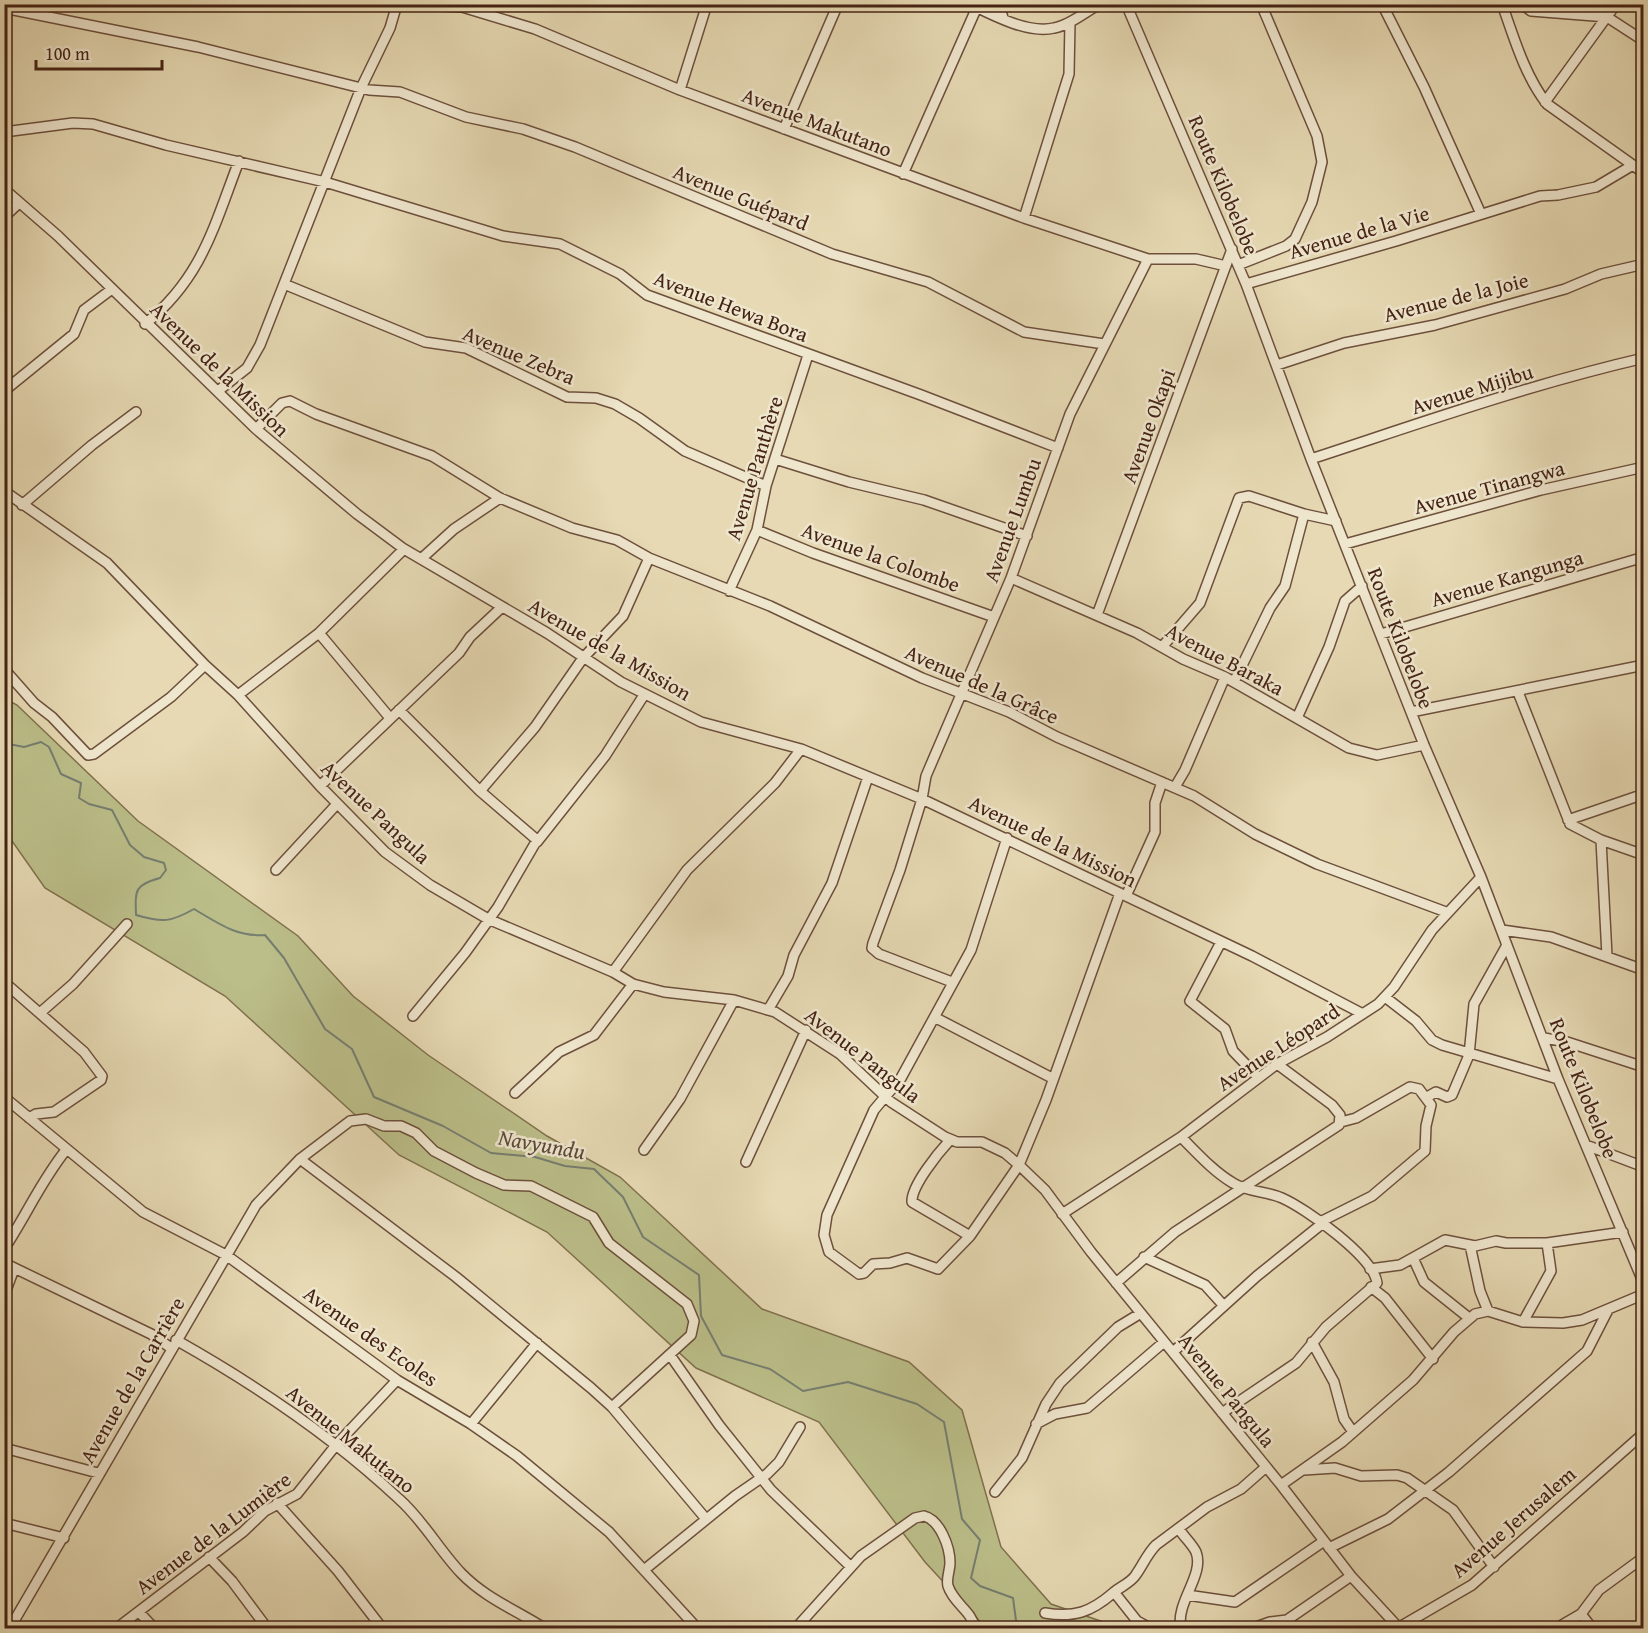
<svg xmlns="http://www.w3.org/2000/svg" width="1648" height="1633" font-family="'Gentium Book Plus',serif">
<rect width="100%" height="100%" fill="#e6d9b3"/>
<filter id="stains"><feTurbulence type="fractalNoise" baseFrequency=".00333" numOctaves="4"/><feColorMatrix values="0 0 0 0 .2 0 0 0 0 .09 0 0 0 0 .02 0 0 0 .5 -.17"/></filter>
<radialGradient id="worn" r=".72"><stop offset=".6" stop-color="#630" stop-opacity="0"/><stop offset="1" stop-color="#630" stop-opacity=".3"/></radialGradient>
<path fill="#bbbe89" stroke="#80704e" stroke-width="1.5" d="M4 698 17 705 138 821 298 936 353 996 428 1055 547 1136 620 1177 762 1309 909 1362 962 1410 1001 1547 1051 1604 1121 1628H986L925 1562 819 1422 696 1368 547 1232 399 1155 225 996 45 888 5 831Z"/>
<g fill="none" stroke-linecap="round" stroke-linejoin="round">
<path stroke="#767e70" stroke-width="2" d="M4 743 24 747 41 742 49 747 61 774 81 783 79 798 89 804 112 810 130 845 144 857 164 863 166 870 160 878C135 885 135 889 136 915 163 923 171 922 194 909 218 923 236 937 265 935L284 958 325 1029 352 1049 374 1097 443 1126 491 1153 535 1157 565 1166 594 1169 623 1197 643 1237 699 1275 701 1316 722 1355 770 1369 803 1391 848 1382 917 1404 944 1422 962 1519 980 1540 971 1578 980 1586 1013 1598 1017 1628"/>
<defs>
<path id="street" d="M398 4 462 7 535 29 680 90 1024 218 1148 259H1196L1226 266
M999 4 1003 18
M1126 4 1246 284 1311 459 1424 745 1481 877 1558 1079 1644 1284
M1382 4 1424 87 1481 214
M1502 4C1514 38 1525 76 1547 104L1644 173
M1522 4 1531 11 1607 17 1644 41
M972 5C994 16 1029 34 1054 28 1070 25 1085 12 1100 4
M4 8 198 47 369 90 400 92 466 117 523 129 575 147 832 254 928 282 1024 332 1104 344
M680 90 707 4
M1545 102 1616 4
M784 129 838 4
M4 132 73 123 93 124 166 145 325 182 503 236 560 244 620 274 647 295 921 395 1058 448
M903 174 977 7
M4 189 58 236 256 429 357 514 404 549 547 633 621 682 701 722 801 749 922 799 1252 956 1361 1013
M4 217 19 203
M1024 218 1069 74 1070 22
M1238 265 1286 246 1295 239 1312 202 1322 162 1317 136 1261 4
M284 284 425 342 466 348 567 397 596 398 615 404 639 418 685 451 766 486
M1246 284 1396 241 1540 196 1558 195 1596 187 1633 165
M145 324C202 278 214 226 239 161
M1277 365 1344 343 1435 325 1565 289 1601 274 1644 264
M4 391 74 334 84 310 112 289
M218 391 247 368 260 345 361 88 390 28 397 4
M256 429 282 403 290 401 316 414 432 456 500 498 572 528 617 540 649 558 770 606 922 678 1009 712 1057 737 1194 796 1255 834 1317 864 1446 912
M775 459 849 482 924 500 1027 536
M1311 459C1421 423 1531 384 1644 358
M4 491 107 563 205 665 238 695 320 786 385 852 430 885 488 919 613 972 633 984 664 992 734 1000 775 1012 840 1054 891 1102 945 1137 957 1142H982L1005 1153 1019 1165 1045 1190 1091 1252 1281 1485 1351 1576 1399 1628
M22 505 92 445 136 412
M757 530 813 553 994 617
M1345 544 1541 490 1644 467
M421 559 454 529 500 498
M1011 578 1137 633 1183 659 1225 677 1349 748 1377 755 1424 745
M729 591 757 530 766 486 808 355
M1097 615 1232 249
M319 633 390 718
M1381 634 1644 557
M1162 647 1200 603 1239 498 1249 496 1304 514
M4 669 34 703 52 717 88 755 94 754 171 697 205 665
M1234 682 1270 608 1285 586 1304 514 1336 521
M1518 692 1570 824 1601 840 1644 855
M238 695 319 633 404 549
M399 710 480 791 537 840 498 907 465 953 413 1016
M1411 712 1644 665
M1297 718 1329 647 1345 601 1362 586
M320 786 459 653 470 637 502 607
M1175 787 1185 770 1225 677
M480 791 535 727 583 658 623 616 649 558
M1568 820 1644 794
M1007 838 971 950 901 1078 874 1110 827 1215 824 1235 829 1252 859 1274 864 1273 873 1264 890 1263 907 1258 938 1269 970 1236 1019 1165 1046 1100 1120 893
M1601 840 1607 956
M537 842 605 756 644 695
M276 870 337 804
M1126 896 1155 832V803L1162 782
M1502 930 1551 937 1644 970
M1221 942 1190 1001 1225 1029 1233 1051 1258 1077
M613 972 687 870 775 783 801 749
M4 982 84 1052 102 1076 101 1080 54 1112 36 1114 29 1118
M952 982 879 954 872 948 873 943 900 870 922 799 926 776 1011 578 1070 414 1148 259
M1385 997 1416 1021 1432 1040 1442 1045 1558 1079
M768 1010 788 976 794 955 832 883 868 777
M41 1012 73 984 127 924
M936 1018 1052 1078
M1544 1038 1567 1042 1644 1067
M515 1093 559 1052 594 1035 633 984
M4 1097 143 1212 226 1255 397 1380 471 1424 517 1456 609 1532 697 1628
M1427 1097 1436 1092 1447 1097 1452 1095 1469 1055 1474 1004 1507 945
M1181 1137C1197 1153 1214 1172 1233 1183 1247 1192 1266 1191 1282 1198 1305 1208 1374 1257 1377 1283L1326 1327 1296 1363 1222 1413
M950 1140C939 1152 911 1186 912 1202L970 1236
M1586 1145 1644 1167
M644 1150 680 1099 734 1000
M300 1159 456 1277 591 1388 612 1407 706 1519
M746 1162 806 1030
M1062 1214 1181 1137 1277 1064 1327 1037 1378 1004 1394 987 1432 930 1481 877
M1322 1221 1372 1196 1425 1151 1426 1126 1431 1105 1419 1089 1410 1087 1356 1118 1341 1122
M1470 1245 1480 1291 1488 1311
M4 1249C26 1216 41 1181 66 1150
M1144 1257 1205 1285 1224 1306
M1414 1260 1424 1282 1469 1318
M4 1263 151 1334 171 1348
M1370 1269 1400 1265 1445 1240 1475 1246 1496 1241 1506 1243H1547L1623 1232
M1116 1283 1175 1232 1339 1125 1340 1115 1332 1105 1277 1064
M1371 1287 1385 1298 1433 1359
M4 1296 14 1269
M1523 1322 1551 1271 1547 1243
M176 1340C256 1385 332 1436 399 1499 423 1520 439 1550 461 1573 485 1598 516 1610 544 1628
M1312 1342 1334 1382 1344 1419 1353 1432
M1173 1352 1257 1276 1323 1223
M670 1355 719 1425 771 1490 851 1567
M471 1424 537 1343
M1036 1424 1055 1414 1087 1408 1164 1342
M4 1448 98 1473
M1304 1470 1335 1468 1361 1476 1397 1475 1407 1478 1453 1510 1494 1567
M1281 1485 1342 1442 1413 1380 1454 1332 1475 1314 1488 1311 1523 1322 1563 1323 1582 1320 1644 1294
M995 1492 1022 1458 1046 1404 1060 1383 1118 1327 1141 1313
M277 1503 338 1571 382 1628
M4 1523 64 1538
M1179 1529C1184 1537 1192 1544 1196 1552 1205 1575 1175 1603 1181 1628
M1329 1548 1388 1519 1449 1472 1587 1351 1608 1310
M209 1557 232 1581 267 1628
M644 1570 735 1496 767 1474 779 1462 800 1427
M1114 1592 1137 1621 1150 1628
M1187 1595 1235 1602 1324 1541
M139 1612 154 1628
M1045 1613C1074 1618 1091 1612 1113 1593 1120 1587 1130 1583 1135 1576 1143 1565 1147 1554 1156 1545L1207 1507 1241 1489 1266 1467
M1581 1614 1592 1628
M10 1628 256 1205 300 1159 350 1121 366 1119 384 1126H401L416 1133 434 1151 476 1173 504 1185 531 1186 593 1217 609 1243 687 1304 694 1321 691 1335 612 1407
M117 1628 243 1532 265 1511 297 1494 336 1445 397 1380
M796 1628 861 1556 915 1518 924 1516C940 1520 950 1547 950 1563 950 1571 946 1578 948 1586 954 1604 971 1610 975 1628
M1253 1628 1270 1622 1287 1620 1351 1576
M1398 1628 1472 1585 1644 1433
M1557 1628 1581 1614 1599 1590 1644 1557"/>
</defs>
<use href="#street" stroke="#6d503c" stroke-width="12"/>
<use href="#street" stroke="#efe6ce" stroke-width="9"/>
</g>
<g text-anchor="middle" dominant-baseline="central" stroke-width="5" stroke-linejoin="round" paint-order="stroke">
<g font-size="21" fill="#452314" stroke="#efe6ce">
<text transform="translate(817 122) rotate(21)">Avenue Makutano</text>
<text transform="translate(1224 185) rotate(67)">Route Kilobelobe</text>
<text transform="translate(741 197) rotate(22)">Avenue Guépard</text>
<text transform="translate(1359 232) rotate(-16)">Avenue de la Vie</text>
<text transform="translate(1456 297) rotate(-14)">Avenue de la Joie</text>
<text transform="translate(731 306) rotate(21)">Avenue Hewa Bora</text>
<text transform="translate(519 355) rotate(23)">Avenue Zebra</text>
<text transform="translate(220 369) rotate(44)">Avenue de la Mission</text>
<text transform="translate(1472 389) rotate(-17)">Avenue Mijibu</text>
<text transform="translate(1148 426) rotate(-70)">Avenue Okapi</text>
<text transform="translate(754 468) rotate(-73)">Avenue Panthère</text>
<text transform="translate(1489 487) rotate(-15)">Avenue Tinangwa</text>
<text transform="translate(1012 520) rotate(-70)">Avenue Lumbu</text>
<text transform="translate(881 557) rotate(20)">Avenue la Colombe</text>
<text transform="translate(1507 578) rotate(-16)">Avenue Kangunga</text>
<text transform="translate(1401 638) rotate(69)">Route Kilobelobe</text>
<text transform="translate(610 649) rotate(30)">Avenue de la Mission</text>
<text transform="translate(1225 659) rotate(28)">Avenue Baraka</text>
<text transform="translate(982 684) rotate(24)">Avenue de la Grâce</text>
<text transform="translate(376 812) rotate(43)">Avenue Pangula</text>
<text transform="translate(1053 841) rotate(26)">Avenue de la Mission</text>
<text transform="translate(1278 1047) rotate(-33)">Avenue Léopard</text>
<text transform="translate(863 1055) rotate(38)">Avenue Pangula</text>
<text transform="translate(1584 1088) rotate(68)">Route Kilobelobe</text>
<text transform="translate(371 1336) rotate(35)">Avenue des Ecoles</text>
<text transform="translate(132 1380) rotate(-60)">Avenue de la Carrière</text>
<text transform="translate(1227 1390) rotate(51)">Avenue Pangula</text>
<text transform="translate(351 1439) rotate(39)">Avenue Makutano</text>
<text transform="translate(1513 1522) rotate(-41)">Avenue Jerusalem</text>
<text transform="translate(213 1533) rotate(-37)">Avenue de la Lumière</text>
</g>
<g font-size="22" font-style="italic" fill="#59493a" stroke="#efe6ce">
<text transform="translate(542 1144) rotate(10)">Navyundu</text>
</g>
</g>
<rect width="1648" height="1633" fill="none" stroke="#e6d9b3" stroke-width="24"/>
<rect x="6" y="6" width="1636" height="1621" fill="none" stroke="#452314" stroke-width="3"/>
<rect x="12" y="12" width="1624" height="1609" fill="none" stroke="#452314" stroke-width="1.5"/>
<path d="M36 60v9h126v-9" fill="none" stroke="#452314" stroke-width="3"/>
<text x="45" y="60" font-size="18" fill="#452314" stroke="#efe6ce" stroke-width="4.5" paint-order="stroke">100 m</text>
<rect width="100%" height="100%" filter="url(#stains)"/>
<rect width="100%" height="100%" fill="url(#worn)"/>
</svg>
